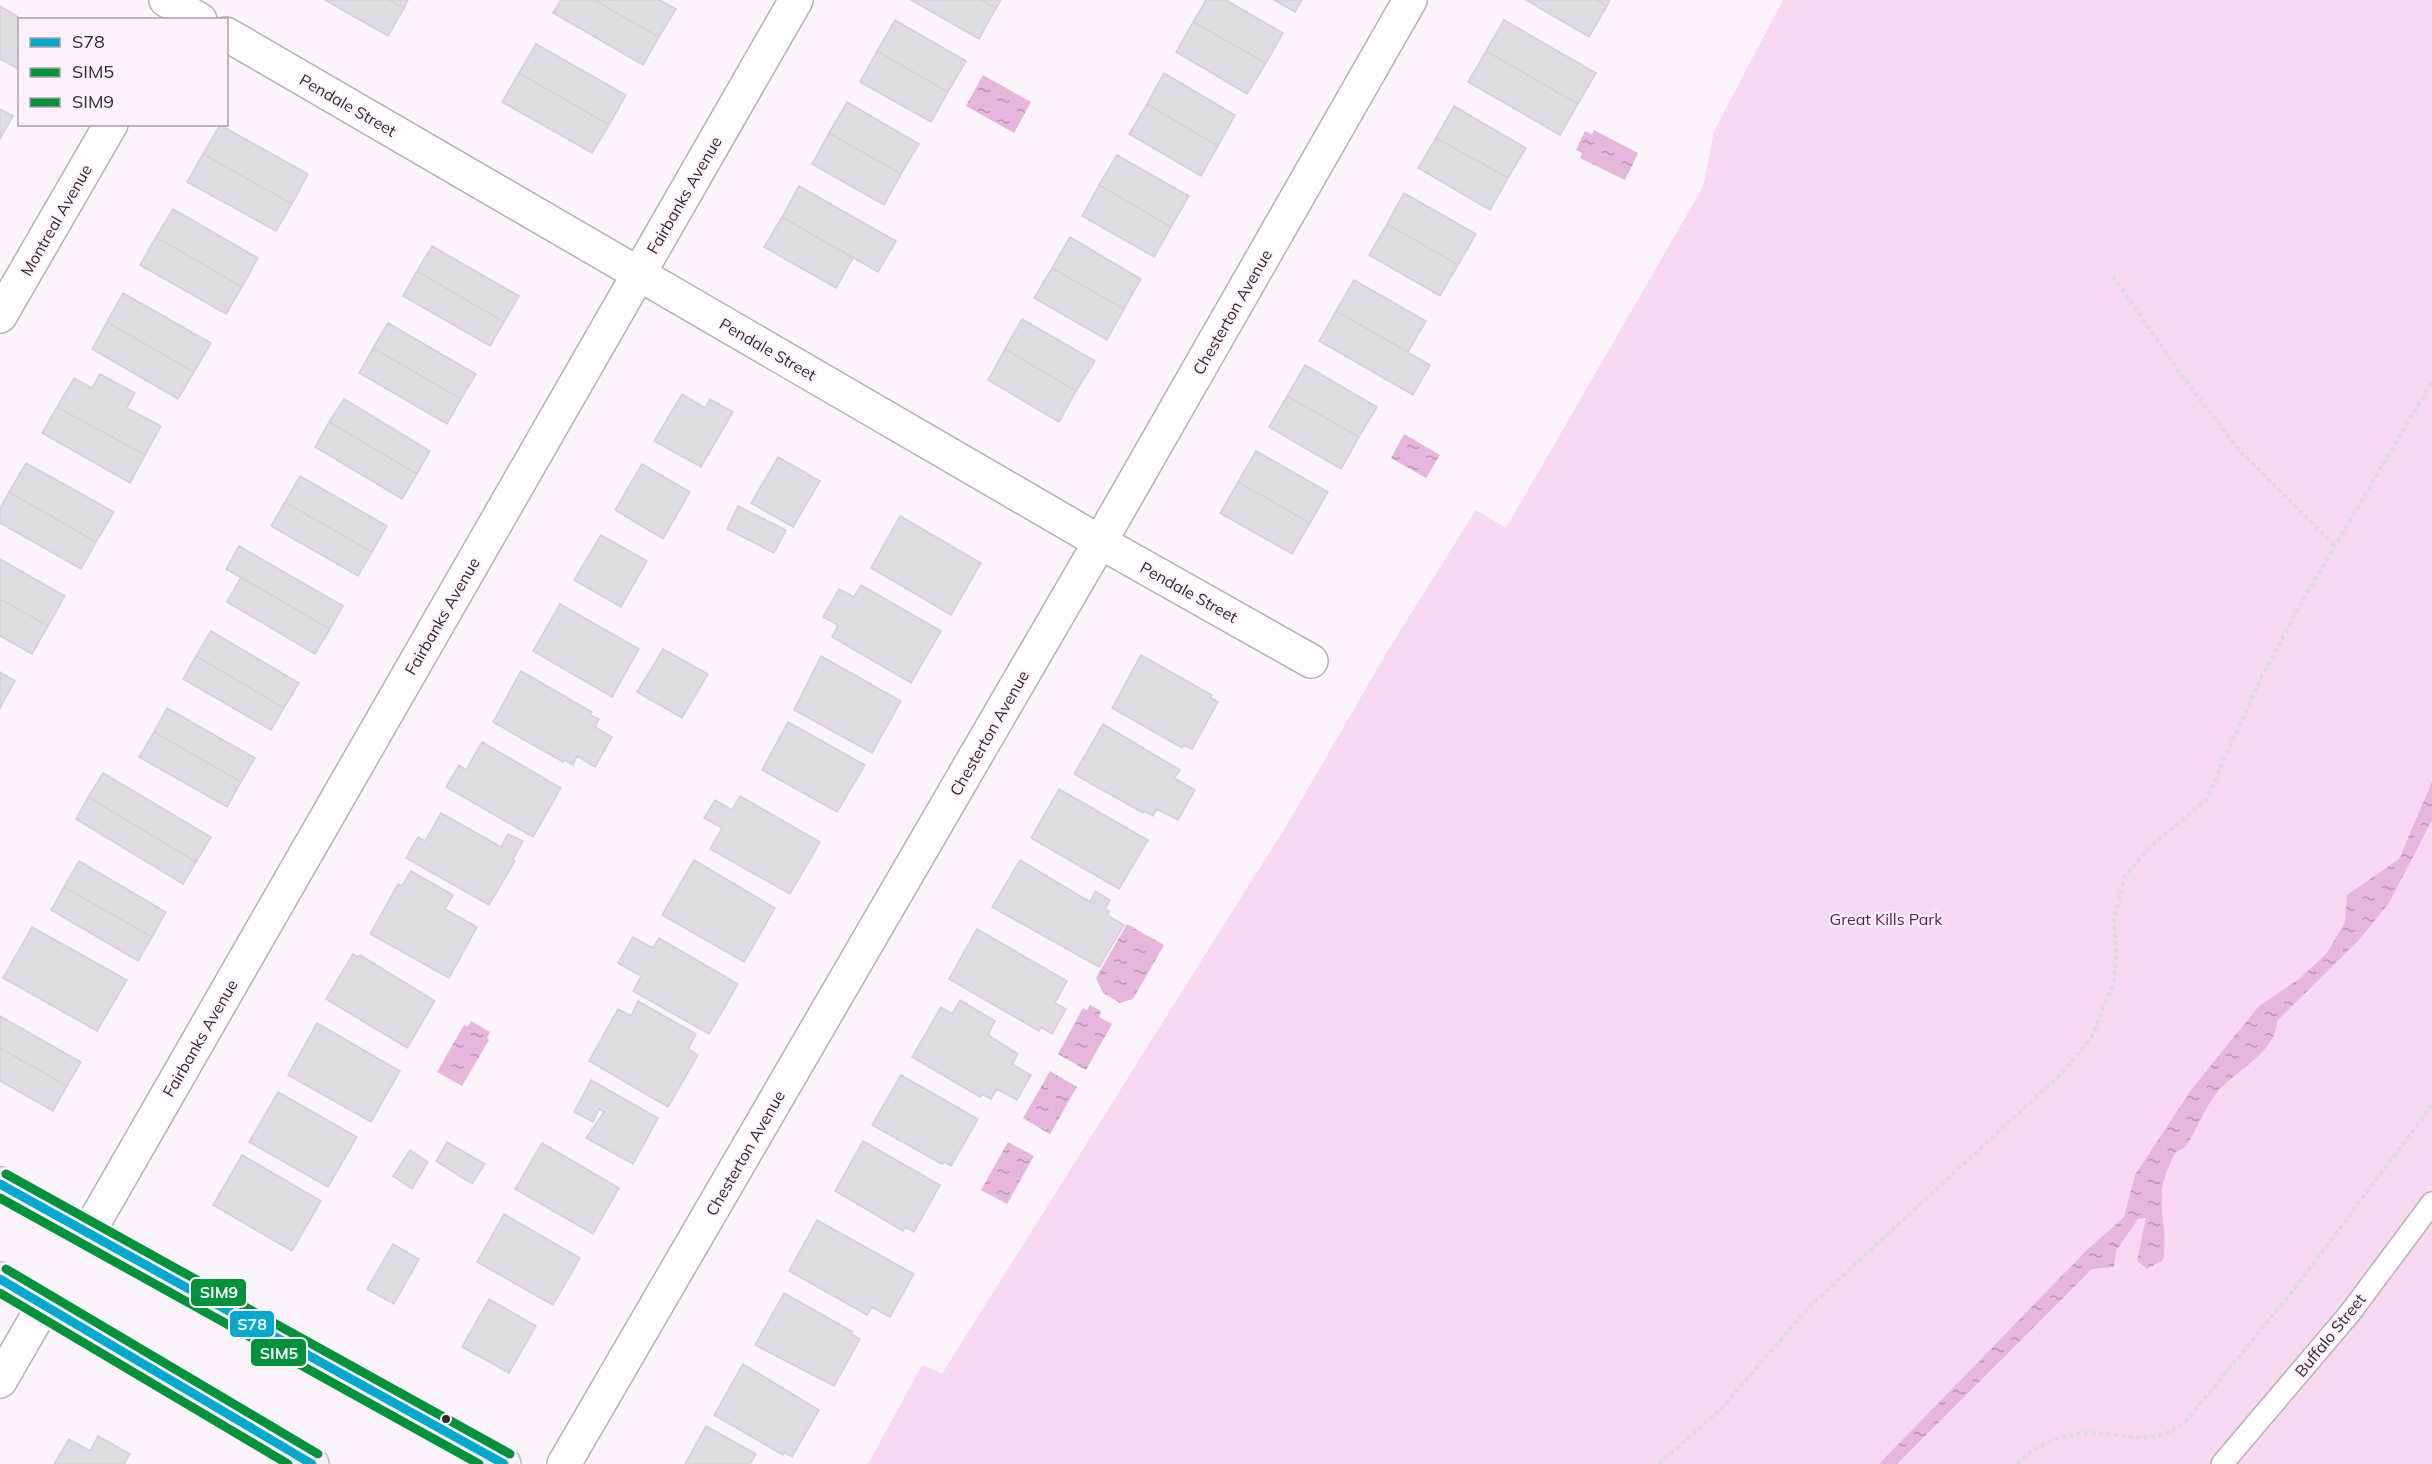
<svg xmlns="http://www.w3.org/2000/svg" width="2432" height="1464" font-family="Mulish,sans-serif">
<defs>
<pattern id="water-ripples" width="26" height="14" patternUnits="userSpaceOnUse" patternTransform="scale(1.5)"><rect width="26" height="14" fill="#e6b6dd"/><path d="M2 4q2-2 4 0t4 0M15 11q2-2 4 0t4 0" fill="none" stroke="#bb94b4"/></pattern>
</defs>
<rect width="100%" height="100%" fill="#fbf4fa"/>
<path fill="#f7d9f1" d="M1783 0H2432V1464H868L922 1365 942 1374 1291 818 1388 650 1476 510 1506 528 1703 187 1714 131Z"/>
<path fill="url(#water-ripples)" d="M983 75 1031 102 1014 133 966 106Z
M1594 130 1638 153 1625 180 1580 158 1582 153 1576 150 1585 131 1592 134Z
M1404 434 1440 455 1426 478 1391 458Z
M2432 782V820L2389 903 2357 942 2277 1021C2276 1052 2238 1069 2219 1090 2205 1106 2198 1128 2186 1146 2183 1150 2179 1149 2175 1153 2173 1156 2171 1162 2169 1166 2153 1199 2169 1226 2163 1260L2147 1269 2137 1261 2146 1218 2138 1219 2116 1251 2114 1267 2092 1269 1897 1464H1879L2087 1250 2124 1217 2135 1175 2191 1090 2259 1006 2299 979 2327 953 2345 922 2347 895 2399 859Z
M1127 924 1164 945 1133 999 1120 1003 1103 993 1096 978Z
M1090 1005 1101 1011 1099 1017 1112 1024 1086 1070 1058 1054 1083 1008 1087 1010Z
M471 1021 490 1032 487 1038 489 1040 462 1086 437 1072 464 1025 468 1027Z
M1050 1071 1077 1087 1050 1134 1023 1118Z
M1008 1142 1034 1156 1007 1204 981 1190Z"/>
<path fill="#dddde0" stroke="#d2d2d5" stroke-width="1.5" d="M325 0H389L404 8 388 36Z
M389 0H408L404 8Z
M561 0H594L659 37 643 65 553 13Z
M594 0H660L676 9 659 37Z
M911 0H981L996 8 979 39Z
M981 0H1001L996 8Z
M1206 0H1226L1283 33 1266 63 1193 22Z
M1274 0H1302L1295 12Z
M1526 0H1597L1607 6 1589 37Z
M1597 0H1610L1607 6Z
M0 6 23 20H20V70L0 59Z
M895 20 966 61 948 92 877 51Z
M1504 20 1596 73 1578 104 1486 51Z
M1193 22 1266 63 1247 94 1176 52Z
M536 44 626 95 609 125 519 73Z
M877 51 948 92 931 122 860 82Z
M1486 51 1578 104 1560 135 1468 82Z
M519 73 609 125 592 153 502 102Z
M1164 73 1235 115 1218 146 1147 104Z
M847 102 919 144 901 174 829 133Z
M1147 104 1218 146 1201 176 1129 134Z
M1454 106 1526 148 1508 178 1436 138Z
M0 109 13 116 0 139Z
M220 125 308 174 292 204 203 154Z
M829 133 901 174 884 205 812 164Z
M1436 138 1508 178 1490 210 1418 168Z
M203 154 292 204 276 231 187 182Z
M1117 155 1189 196 1171 227 1099 185Z
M1099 185 1171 227 1154 257 1082 216Z
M799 186 896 241 878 272 782 217Z
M1404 193 1476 234 1458 265 1387 224Z
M173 209 258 258 242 287 156 237Z
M782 217 853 258 836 288 764 247Z
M1387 224 1458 265 1440 296 1369 255Z
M156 237 242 287 226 314 140 265Z
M1070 237 1141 279 1124 309 1052 268Z
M432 246 519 296 504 322 417 271Z
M1052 268 1124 309 1107 340 1034 298Z
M417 271 504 322 490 346 403 296Z
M1354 280 1426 321 1408 352 1336 311Z
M123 293 211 343 194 372 107 322Z
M1336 311 1430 365 1413 395 1319 341Z
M1022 319 1095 361 1076 391 1005 349Z
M107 322 194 372 178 399 92 349Z
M388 323 476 374 461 399 373 348Z
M373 348 461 399 447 424 359 373Z
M1005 349 1076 391 1059 422 988 380Z
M1305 365 1377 407 1359 437 1287 396Z
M100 374 135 393 127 408 161 426 145 455 57 407 74 378 92 388Z
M682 394 705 408 710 399 733 412 701 467 654 441Z
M1287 396 1359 437 1341 469 1269 427Z
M344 399 430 451 417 474 329 422Z
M57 407 145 455 130 483 42 433Z
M329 422 417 474 402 499 315 447Z
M1256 451 1328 492 1310 523 1238 482Z
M778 457 820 481 793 527 751 503Z
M26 463 114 512 96 542 9 492Z
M642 464 690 492 663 539 615 510Z
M300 476 387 526 372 552 285 502Z
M1238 482 1310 523 1292 554 1220 513Z
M9 492 96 542 81 569 0 523V508Z
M285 502 372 552 358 576 271 526Z
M738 506 786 530 774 553 727 529Z
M900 516 981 563 951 615 871 568Z
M601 535 647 561 621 607 574 580Z
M239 546 343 606 330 629 226 569Z
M0 559 65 596 48 626 0 599Z
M241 577 330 629 315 654 227 602Z
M861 585 941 631 911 683 832 637 838 625 823 617 839 589 854 597Z
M0 599 48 626 32 654 0 636Z
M560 604 639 649 612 697 533 651Z
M211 631 299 683 284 708 196 656Z
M663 649 708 674 682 718 637 692Z
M1141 655 1212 695 1211 698 1218 702 1192 749 1183 745 1182 748 1112 708Z
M196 656 284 708 271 730 183 679Z
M821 656 901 701 872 753 794 710Z
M521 671 592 712 590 715 599 719 595 727 612 737 595 767 577 756 573 765 564 760 563 762 493 722Z
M0 672 15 681 0 708Z
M167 708 255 758 241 782 154 732Z
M788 722 865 765 837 812 762 770Z
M1103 724 1180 770 1174 778 1195 790 1178 820 1157 809 1153 816 1144 811 1143 813 1074 774Z
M154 732 241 782 227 807 139 757Z
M482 742 561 788 533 837 446 787 459 765 466 770Z
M103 773 211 837 196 862 88 797Z
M1059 789 1148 840 1119 889 1031 838Z
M740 796 820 842 790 894 710 849 722 828 704 818 715 800 732 810Z
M88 797 196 862 183 884 76 819Z
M441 813 501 847 508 834 523 841 513 859 515 861 489 905 406 858 418 837 425 841Z
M694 860 775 908 744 962 662 915Z
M1020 860 1090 902 1095 891 1110 900 1105 909 1109 911 1107 915 1124 925 1099 967 992 907Z
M79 861 166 912 152 937 64 887Z
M411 871 453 895 445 909 477 927 449 978 370 934 398 884 402 886Z
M64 887 152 937 138 961 51 910Z
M32 927 127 980 97 1031 3 978Z
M977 929 1067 981 1055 1003 1066 1009 1052 1034 1041 1027 1039 1031 949 979Z
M633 937 653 948 659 938 738 984 709 1034 633 991 641 976 618 963Z
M353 954 358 957 360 955 435 1001 407 1048 326 999Z
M960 1000 995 1021 988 1035 1018 1054 1012 1064 1031 1075 1017 1100 997 1089 991 1099 982 1094 980 1097 912 1057 941 1007 952 1014Z
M638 1001 696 1034 688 1049 698 1055 668 1107 589 1061 618 1009 631 1016Z
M0 1016 81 1062 67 1086 0 1048Z
M317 1023 400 1071 371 1122 288 1075Z
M0 1048 67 1086 53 1111 0 1081Z
M901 1075 978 1119 951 1166 944 1162 942 1164 872 1125Z
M591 1080 658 1118 633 1164 586 1138 604 1112 599 1109 593 1122 574 1112Z
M278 1092 357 1137 328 1187 249 1142Z
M863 1141 940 1185 914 1232 905 1227 903 1231 835 1191Z
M447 1142 485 1164 472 1184 436 1161Z
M542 1143 619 1188 593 1234 515 1189Z
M410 1150 428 1162 412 1189 393 1176Z
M242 1155 321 1201 292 1251 213 1205Z
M504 1214 580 1258 553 1305 477 1262Z
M817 1220 914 1274 890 1317 872 1307 867 1315 789 1271Z
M393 1244 419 1259 394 1304 367 1289Z
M784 1293 853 1332 851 1334 860 1339 834 1386 755 1345Z
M489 1299 536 1326 509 1373 462 1347Z
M743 1364 819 1410 792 1457 784 1452 783 1455 714 1415Z
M706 1426 756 1454 750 1464H685Z
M98 1436 130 1454 124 1464H54L69 1439 90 1451Z"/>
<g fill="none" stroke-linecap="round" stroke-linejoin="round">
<defs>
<path id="lane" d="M2222 1464 2350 1313 2432 1203"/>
<path id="street" d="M166 0 200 20
M226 34 1100 542 1311 661
M0 316 111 124
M88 1233 796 0
M0 1381 44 1305
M564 1464 1100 542 1410 0"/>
<path id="primary" d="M0 1184 504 1464
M0 1279 312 1464"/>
</defs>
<use href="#lane" stroke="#b6b1b5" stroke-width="24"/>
<use href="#street" stroke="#b6b1b5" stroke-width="36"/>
<use href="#primary" stroke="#c6b8c4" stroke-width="36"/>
<path stroke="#dedbdd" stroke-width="4" stroke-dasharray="4.5 3" stroke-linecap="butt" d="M2113 276 2190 387 2241 452 2335 546
M1659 1464 1720 1410 1810 1306 2063 1072 2092 1036 2114 982 2116 954 2114 918 2125 876 2151 846 2206 800 2260 680 2304 598 2432 382
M2017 1464C2034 1446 2064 1433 2089 1433 2129 1433 2151 1449 2186 1421L2293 1291 2432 1105"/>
<use href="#lane" stroke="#fefdfe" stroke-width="21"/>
<use href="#street" stroke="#fefdfe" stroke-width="33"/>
<use href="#primary" stroke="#f6eff5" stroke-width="33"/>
<defs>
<path id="bus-1" d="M0 1184 504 1464
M0 1279 312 1464"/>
<path id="bus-2" d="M0 1198 479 1464
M0 1293 288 1464"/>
<path id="bus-3" d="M6 1174 510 1454
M6 1269 318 1454"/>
</defs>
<use href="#bus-1" stroke="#fef1fb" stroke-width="14"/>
<use href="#bus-2" stroke="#fef1fb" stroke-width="14"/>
<use href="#bus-3" stroke="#fef1fb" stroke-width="14"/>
<use href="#bus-1" stroke="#00a9ce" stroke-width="9"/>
<use href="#bus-2" stroke="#00933c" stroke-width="9"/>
<use href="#bus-3" stroke="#00933c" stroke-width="9"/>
</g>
<circle fill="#2e2a2d" stroke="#fef1fb" stroke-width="2" cx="446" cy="1419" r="5"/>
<g text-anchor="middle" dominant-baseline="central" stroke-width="4.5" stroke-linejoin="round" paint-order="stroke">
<g font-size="16" fill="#2e2a2d" stroke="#fef1fb">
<text transform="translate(348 105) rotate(30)">Pendale Street</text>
<text transform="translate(684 195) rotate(-60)">Fairbanks Avenue</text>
<text transform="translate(56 220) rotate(-60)">Montreal Avenue</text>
<text transform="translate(1232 312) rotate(-60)">Chesterton Avenue</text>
<text transform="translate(768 349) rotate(30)">Pendale Street</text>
<text transform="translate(1189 592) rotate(29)">Pendale Street</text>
<text transform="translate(442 616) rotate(-60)">Fairbanks Avenue</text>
<text transform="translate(989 733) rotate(-60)">Chesterton Avenue</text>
<text transform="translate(200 1038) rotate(-60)">Fairbanks Avenue</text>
<text transform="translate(745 1153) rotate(-60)">Chesterton Avenue</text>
<text transform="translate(2330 1335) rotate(-51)">Buffalo Street</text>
</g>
<g font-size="16" fill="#62165a" stroke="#fef1fb">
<text x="1886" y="919">Great Kills Park</text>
</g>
</g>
<g stroke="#fef1fb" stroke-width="2">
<rect x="190" y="1278" width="57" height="29" rx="6" fill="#00933c"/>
<rect x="229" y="1310" width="46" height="28" rx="6" fill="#00a9ce"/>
<rect x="250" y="1338" width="57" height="29" rx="6" fill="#00933c"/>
</g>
<g font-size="16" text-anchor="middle" font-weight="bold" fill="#fff">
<text x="219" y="1298">SIM9</text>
<text x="252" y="1330">S78</text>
<text x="279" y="1359">SIM5</text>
</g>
<rect x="18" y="18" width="210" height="108" fill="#fef1fb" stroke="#aba1a9" stroke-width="1.5"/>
<rect x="30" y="38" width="30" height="9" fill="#00a9ce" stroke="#aba1a9" stroke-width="1.5"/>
<text x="72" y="48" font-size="18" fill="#2e2a2d">S78</text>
<rect x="30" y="68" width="30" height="9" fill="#00933c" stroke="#aba1a9" stroke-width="1.5"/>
<text x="72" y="78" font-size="18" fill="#2e2a2d">SIM5</text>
<rect x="30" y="98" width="30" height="9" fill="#00933c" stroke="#aba1a9" stroke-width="1.5"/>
<text x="72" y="108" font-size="18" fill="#2e2a2d">SIM9</text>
</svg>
